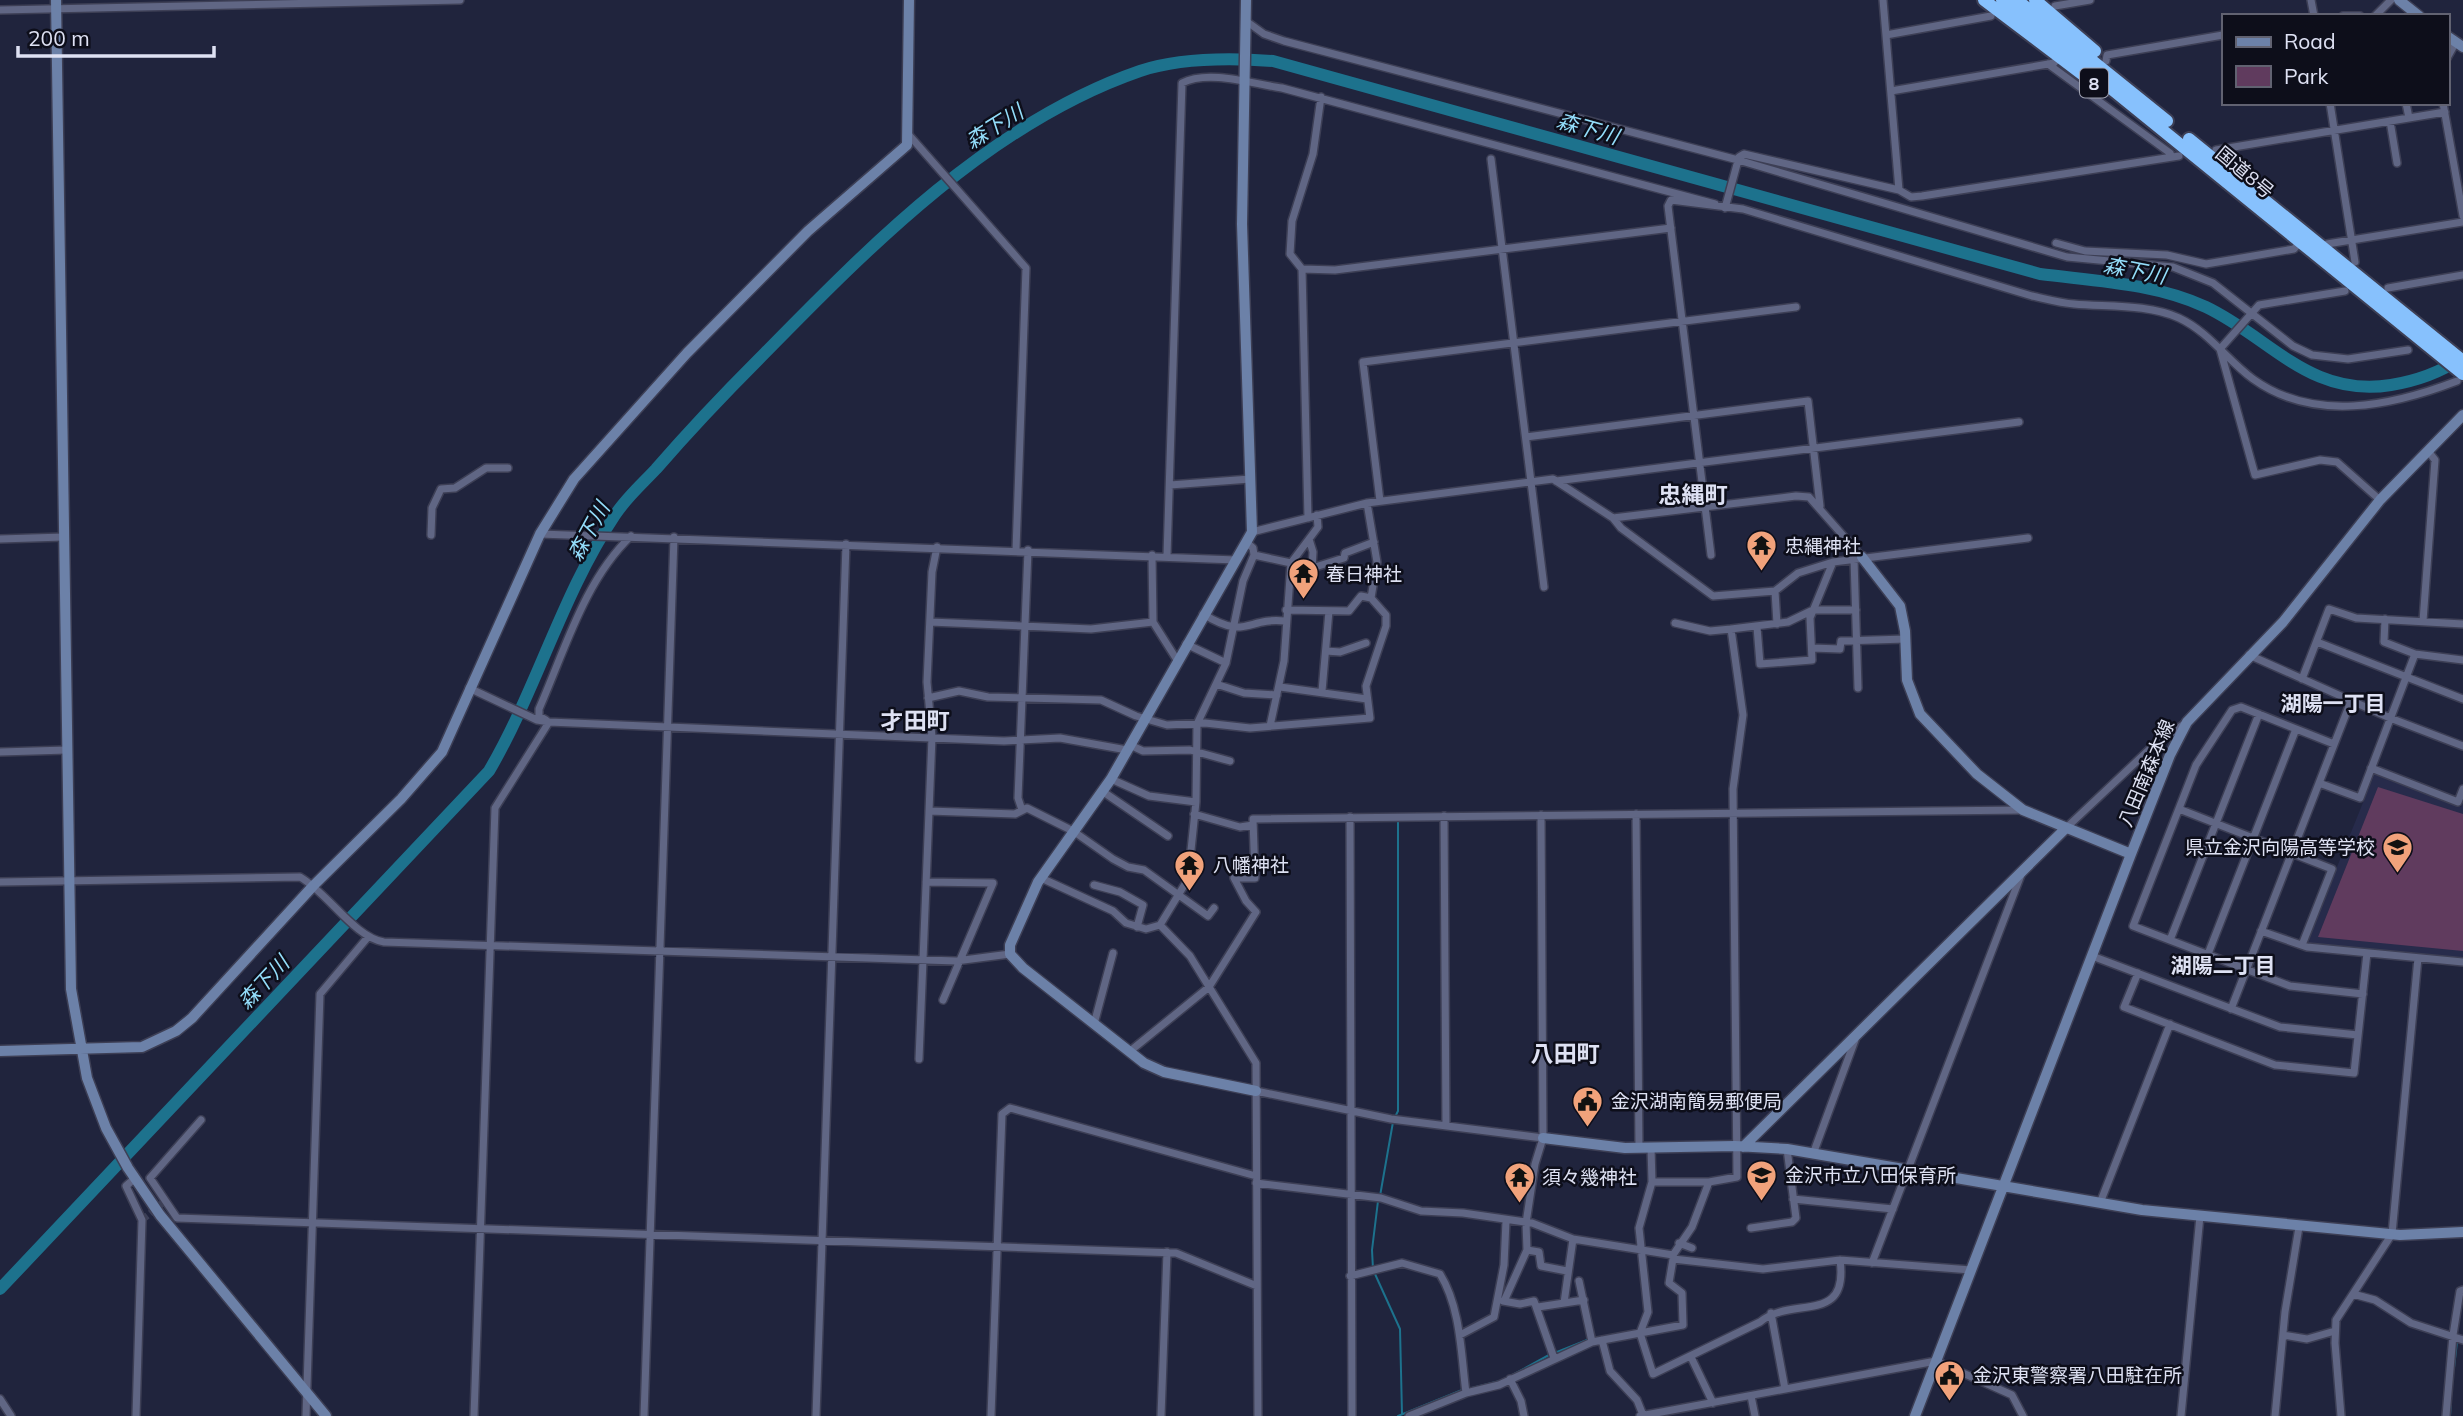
<svg xmlns="http://www.w3.org/2000/svg" width="2463" height="1416" font-family="Mulish,'Noto Sans JP',sans-serif">
<rect width="100%" height="100%" fill="#20243d"/>
<path fill="#272b4b" d="M2375 773 2461 807 2463 803V961L2309 944 2307 941Z"/>
<path fill="#603b5e" d="M2378 787 2463 814V951L2318 937Z"/>
<g fill="none" stroke-linecap="round" stroke-linejoin="round">
<path stroke="#1d728d" stroke-width="2" d="M1395 1117 1398 1111V820
M1380 1196 1393 1122
M1373 1269 1372 1250 1378 1201
M1375 1274 1400 1329 1402 1414
M1557 1352 1587 1340
M2454 1368 2457 1342
M1505 1379 1549 1355
M1468 1389 1500 1381
M1398 1416 1462 1390
M2450 1416 2451 1401"/>
<path stroke="#1d728d" stroke-width="12" d="M0 1289 489 771C537 689 562 594 615 515 626 498 642 484 656 469 689 431 724 394 759 359 868 248 989 123 1140 71 1179 58 1231 58 1273 61L2040 274C2095 281 2154 283 2206 307 2271 338 2310 398 2391 385 2415 381 2439 373 2460 359"/>
<path stroke="#3c4058" stroke-width="7" stroke-dasharray="7 3.5" stroke-linecap="butt" d="M142 1220 164 1202"/>
<defs>
<path id="street" d="M1883 0 1899 190
M2311 0 2314 16
M2055 6 2090 0
M0 10 460 0
M2343 16H2360
M2375 16 2391 0
M1246 21 1264 34 1284 41 1738 160 2067 257 2173 267 2213 283 2293 346 2312 355 2348 359 2408 350
M1886 35 1991 16
M2447 58 2456 42
M2106 61 2107 55 2223 35
M2048 64 2170 153
M1891 91 2054 63 2058 58
M2330 103 2355 262
M2406 103 2409 118
M2443 103 2463 216
M2390 121 2397 163
M909 135 1026 268 1016 550
M2216 150 2445 112
M1491 159 1544 587
M1725 208 1739 157 1744 154 1899 190 1911 197 1922 196 2179 156
M2056 243 2085 251 2167 255 2206 264 2294 249 2300 242
M2324 248 2327 244 2463 222
M1302 269 1335 270 1671 228
M2388 288 2463 275
M2345 291 2259 305 2220 349 2255 475 2320 460 2337 462 2380 500
M1526 437 1808 401 1820 506
M1556 481 2019 422
M1170 485 1250 479
M1380 501 1363 362 1796 307
M1308 518 1302 269 1290 254 1292 221 1313 154 1321 97
M1613 518 1621 528 1713 596 1775 591 1798 573 1833 562 2028 538
M1252 532 1367 503 1553 479 1613 518 1796 496 1809 497 1862 557
M540 534 1236 560
M431 535 432 508 441 489 455 488 486 468H508
M0 539 64 537
M1309 539 1313 552 1312 568 1344 558 1345 553 1374 542
M1246 542 1253 548 1254 555 1243 581 1226 663 1197 724 1196 802 1188 879 1160 925 1190 956 1256 1063 1258 1416
M1152 555 1153 622 1177 660
M1254 555 1291 563
M1711 555 1668 206 1671 200 1743 209 2032 296C2046 299 2060 303 2074 304 2108 307 2148 304 2179 318 2209 332 2227 360 2253 379 2314 423 2392 406 2457 381
M1167 556 1182 83C1209 69 1253 84 1282 88L1715 204
M1854 559 1858 688
M1775 591 1777 624
M1286 610 1349 611 1361 596 1371 598 1377 562 1367 503
M1203 614C1247 641 1246 617 1285 621
M2385 619 2384 642 2415 654 2463 660
M2423 621 2435 460 2428 451
M930 622 1091 629 1153 622
M1675 623 1710 631 1731 629 1788 622 1813 610H1856
M1757 627 1760 664 1812 660 1810 618 1833 562
M2317 642 2463 699
M1186 644 1226 663
M1812 648 1840 649 1841 641 1906 639
M1326 651 1340 652 1366 643
M2249 655 2390 718 2463 746
M2302 679 2329 609 2356 618 2463 624
M1216 684 1244 693 1277 695
M1280 687 1367 699
M469 688 537 720 549 722 1004 741 1060 738 1127 750
M1322 691 1329 611
M928 698 959 691 988 697 1101 700 1136 716 1167 725 1205 723 1250 728 1370 718 1366 686 1386 626V615L1371 598
M546 720 539 716V709C565 650 584 581 631 536
M1270 726 1284 661 1291 563 1318 527 1317 515
M2334 744 2241 707 2232 710 2196 765 2133 926 2290 986 2363 994
M1130 745 1143 751 1190 750 1230 761
M0 752 67 750
M2371 768 2458 802 2463 789
M1111 779 1149 796 1196 802
M2319 783 2360 798 2415 654
M1102 791 1168 836
M2179 809 2332 869 2302 945
M1022 810 1018 798 1028 550
M929 811 1015 814 1027 808 1073 831 1113 859 1128 867 1144 870 1208 916 1214 908
M1194 814 1240 827 1253 825
M1636 814 1639 1148
M1444 816 1446 1126
M1350 817 1352 1416
M2065 829 2153 746 2187 722
M1041 878 1113 911 1126 923 1146 929 1160 925
M0 882 300 877C328 893 355 938 384 942L956 961 1010 954
M926 882 993 883 943 1000
M1094 885 1120 892 1143 905 1137 927
M2261 931 2307 947 2463 962
M2170 940 2259 714
M2208 954 2296 729
M2092 956 2280 1027 2358 1035
M2138 973 2124 1007 2275 1065 2354 1073 2367 953
M2231 1009 2351 701
M1094 1024 1113 953
M1129 1052 1209 987 1256 912 1246 901 1234 878H1255L1253 819 2023 810
M919 1059 932 737 927 682 932 572 937 547
M1256 1091 1391 1119 1543 1138
M201 1120 150 1178 177 1218 1176 1253 1257 1286
M1651 1148 1652 1182 1639 1228 1648 1312 1640 1333 1653 1374 1760 1322C1792 1295 1849 1326 1840 1260
M1813 1154 1855 1040 1853 1037
M134 1179 126 1186 142 1220 136 1416
M1652 1182H1709
M1256 1183 1381 1198 1421 1211 1463 1213 1532 1223 1573 1239 1673 1255V1259L1763 1269 1840 1260 1971 1270
M1793 1199 1893 1209
M2100 1203 2170 1024
M1751 1228 1792 1222 1796 1218 1787 1149
M1679 1243 1692 1248
M1527 1250 1539 1252 1541 1266 1567 1271
M1673 1255 1692 1227 1709 1182 1737 1177 1733 789 1743 715 1731 629
M1872 1263 2021 875
M1350 1276 1402 1263 1440 1274C1461 1308 1461 1355 1466 1393
M1579 1281 1592 1342
M2353 1294 2375 1300 2411 1323 2463 1340
M1505 1299 1527 1250 1526 1223 1535 1164 1543 1138 1541 815
M1503 1301 1520 1304 1534 1301 1554 1358
M1564 1303 1573 1239
M1538 1307 1584 1300
M1771 1313 1785 1389
M1460 1335 1494 1317 1504 1265 1506 1221
M2283 1335 2307 1339 2335 1331
M1602 1340 1610 1371 1637 1400 1643 1415
M1691 1357 1713 1403
M1510 1379 1521 1401 1524 1416
M1751 1396 1755 1416
M0 1399 11 1416
M306 1416 320 994 368 937
M474 1416 495 808 549 722
M644 1416 674 537
M816 1416 846 544
M991 1416 1002 1114 1010 1108 1256 1176
M1161 1416 1167 1252
M1409 1416 1466 1393 1499 1385 1592 1342 1683 1325 1682 1293 1669 1283 1673 1259
M1640 1416 1936 1361 2012 1395 2023 1416
M2181 1416 2200 1216
M2275 1416 2285 1312 2299 1227
M2341 1416 2335 1343 2336 1320 2392 1234 2418 958
M2446 1416 2453 1335 2460 1291 2463 1290"/>
<path id="secondary" d="M56 0 71 989 87 1078 106 1128 128 1168 160 1215 326 1416
M1246 0 1242 224 1252 532 1111 779 1038 882 1010 945V954L1023 968 1144 1063 1164 1072 1256 1091
M2399 0 2419 16
M2447 36 2463 47
M1862 557 1900 606 1905 631 1907 680 1920 714 1977 774 2023 810 2131 854
M0 1051 142 1047 176 1031 192 1018 314 885 401 799 442 752 540 534 574 479 687 353 808 231 907 145 909 0
M1543 1138 1625 1148 1735 1146 1787 1149 2142 1210 2400 1235 2463 1232
M1743 1147 2065 829
M1915 1416 2131 854 2170 755 2187 722 2283 622 2380 500 2463 415"/>
<path id="highway" d="M1984 0 2095 84
M2002 0 2463 374
M2017 0 2167 121
M2035 0 2095 51
M2189 139 2463 361"/>
</defs>
<use href="#street" stroke="#3d3f55" stroke-width="10"/>
<use href="#secondary" stroke="#3d3f55" stroke-width="13"/>
<use href="#highway" stroke="#3d3f55" stroke-width="16"/>
<use href="#street" stroke="#606684" stroke-width="7"/>
<use href="#secondary" stroke="#6c81a8" stroke-width="10"/>
<use href="#highway" stroke="#87c1fd" stroke-width="12"/>
</g>
<defs>
<symbol id="temple-pin" viewBox="-11 -11 22 30"><path d="M0 17L-7.5 6A9.5 9.5 0 1 1 7.5 6Z" fill="#f1a27b" stroke="#0d0e1a"/><path d="M0-6L5-2H3V0L6.5 2.5H4V6H1.5V3h-3V6H-4V2.5H-6.5L-3 0V-2H-5Z" fill="#111"/></symbol>
<symbol id="school-pin" viewBox="-11 -11 22 30"><path d="M0 17L-7.5 6A9.5 9.5 0 1 1 7.5 6Z" fill="#f1a27b" stroke="#0d0e1a"/><path d="M0-5L7-2L0 1L-7-2ZM-4 1L0 2.5L4 1V4Q0 6-4 4Z" fill="#111"/></symbol>
<symbol id="civic-pin" viewBox="-11 -11 22 30"><path d="M0 17L-7.5 6A9.5 9.5 0 1 1 7.5 6Z" fill="#f1a27b" stroke="#0d0e1a"/><path d="M-.6-6.5H3V-4.5H.6V-3L4-1V1h2V6H-6V1h2V-1L-.6-3ZM-1.2 2.5V6h2.4V2.5Z" fill="#111"/></symbol>
</defs>
<g fill-rule="evenodd">
<use href="#temple-pin" x="1744" y="528" width="35" height="47"/>
<use href="#temple-pin" x="1286" y="556" width="35" height="47"/>
<use href="#school-pin" x="2380" y="830" width="35" height="47"/>
<use href="#temple-pin" x="1172" y="848" width="35" height="47"/>
<use href="#civic-pin" x="1570" y="1084" width="35" height="47"/>
<use href="#school-pin" x="1744" y="1158" width="35" height="47"/>
<use href="#temple-pin" x="1502" y="1160" width="35" height="47"/>
<use href="#civic-pin" x="1932" y="1358" width="35" height="47"/>
</g>
<g text-anchor="middle" dominant-baseline="central" stroke-width="5" stroke-linejoin="round" paint-order="stroke">
<rect fill="#0d0e1a" stroke="#9fa2b2" stroke-width="2" x="2080" y="68.5" width="28" height="29" rx="5"/>
<g font-size="18" font-weight="bold" fill="#dee1f3">
<text x="2094" y="83">8</text>
</g>
<g font-size="19" fill="#dee1f3" stroke="#0d0e1a">
<text transform="translate(2245 172) rotate(40)">国道8号</text>
<text transform="translate(2146 773) rotate(-67)">八田南森本線</text>
</g>
<g font-size="19" fill="#dee1f3" stroke="#0d0e1a" text-anchor="start">
<text x="1785" y="546">忠縄神社</text>
<text x="1326" y="574">春日神社</text>
<text x="2375" y="847" text-anchor="end">県立金沢向陽高等学校</text>
<text x="1213" y="865">八幡神社</text>
<text x="1611" y="1101">金沢湖南簡易郵便局</text>
<text x="1785" y="1175">金沢市立八田保育所</text>
<text x="1542" y="1177">須々幾神社</text>
<text x="1973" y="1375">金沢東警察署八田駐在所</text>
</g>
<g font-size="21" font-style="italic" fill="#93ddfa" stroke="#0d0e1a">
<text transform="translate(994 126) rotate(-32)">森下川</text>
<text transform="translate(1588 128) rotate(16)">森下川</text>
<text transform="translate(2135 270) rotate(11)">森下川</text>
<text transform="translate(588 531) rotate(-61)">森下川</text>
<text transform="translate(263 982) rotate(-47)">森下川</text>
</g>
<g font-size="21" font-weight="bold" fill="#dee1f3" stroke="#0d0e1a">
<text x="2333" y="703">湖陽一丁目</text>
<text x="2223" y="965">湖陽二丁目</text>
</g>
<g font-size="23" font-weight="bold" fill="#dee1f3" stroke="#0d0e1a">
<text x="1693" y="494">忠縄町</text>
<text x="915" y="720">才田町</text>
<text x="1565" y="1053">八田町</text>
</g>
</g>
<rect x="2222" y="14" width="228" height="91" fill="#0d0e1a" stroke="#616271" stroke-width="2"/>
<rect x="2236" y="37" width="35" height="10" fill="#6c81a8" stroke="#616271" stroke-width="2"/>
<text x="2284" y="49" font-size="21" fill="#dee1f3">Road</text>
<rect x="2236" y="66" width="35" height="21" fill="#603b5e" stroke="#616271" stroke-width="2"/>
<text x="2284" y="84" font-size="21" fill="#dee1f3">Park</text>
<path d="M18 46v10h196v-10" fill="none" stroke="#dee1f3" stroke-width="3.5"/>
<text x="28" y="46" font-size="21" fill="#dee1f3" stroke="#0d0e1a" stroke-width="5" paint-order="stroke">200 m</text>
</svg>
